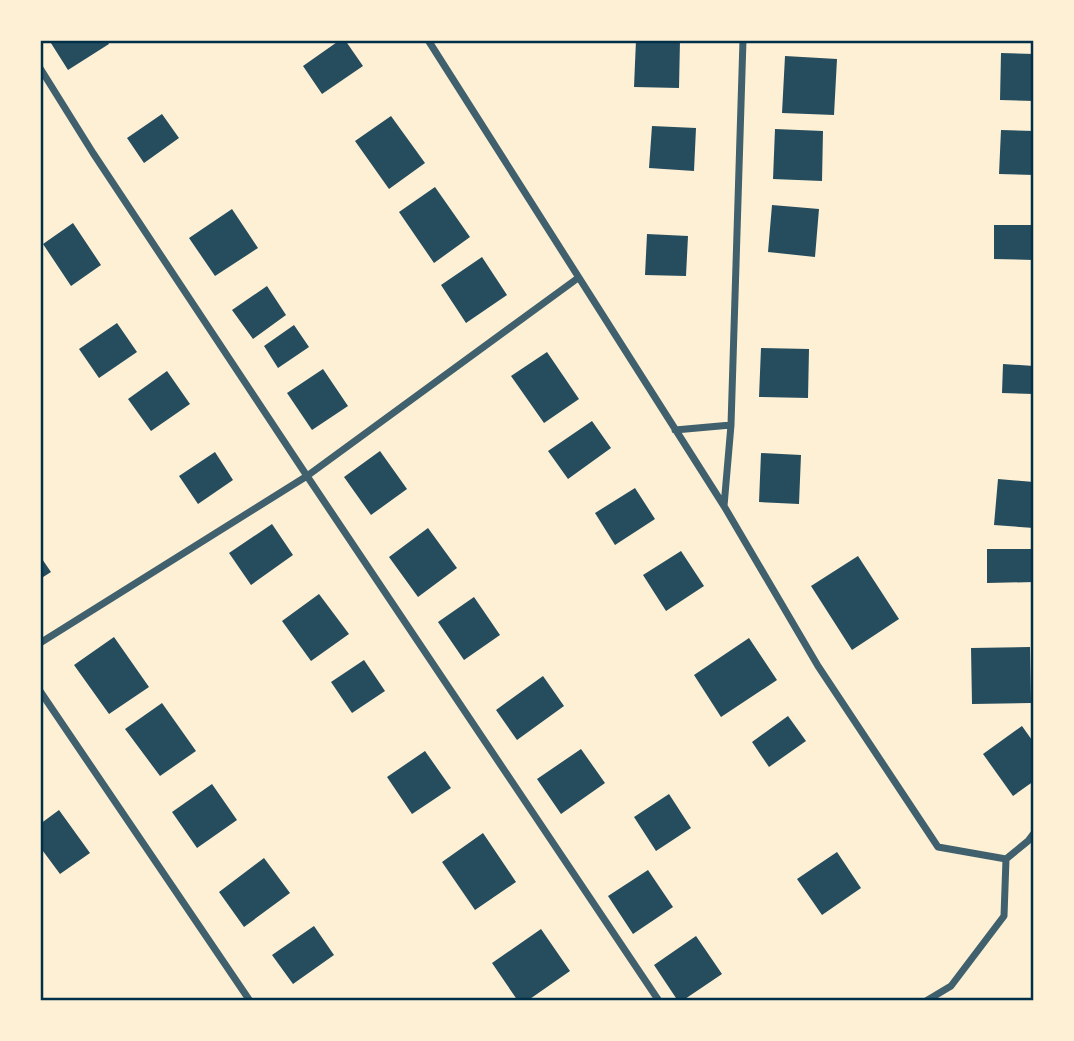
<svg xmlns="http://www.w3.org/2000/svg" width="1074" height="1041" font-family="Roboto,sans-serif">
<rect width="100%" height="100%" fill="#fdf0d5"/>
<path fill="#264d5e" d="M49 40H107L109 44 68 70Z
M340 40H345L363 66 322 94 303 66Z
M636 40H680L679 88 634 87Z
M1001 53 1034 54V101L1000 100Z
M785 56 837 59 834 115 782 113Z
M162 114 179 138 144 163 127 138Z
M391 116 425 163 389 189 355 141Z
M652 126 696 128 694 171 649 168Z
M775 129 823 131 822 181 773 179Z
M1001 130 1034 131V175L999 174Z
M435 187 470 237 434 263 399 212Z
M772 205 819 209 815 257 768 252Z
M232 209 258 248 215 276 189 238Z
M73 223 101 265 71 286 43 244Z
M994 225H1034V260L994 259Z
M647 234 688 236 686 276 645 275Z
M482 257 507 295 466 323 441 285Z
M267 286 286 315 253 339 232 310Z
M117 323 137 352 99 378 79 349Z
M294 325 309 347 278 368 264 346Z
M761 348 809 349 808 398 759 397Z
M547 352 579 399 544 423 511 376Z
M1003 364 1034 366V394L1002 393Z
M323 369 348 406 312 430 287 393Z
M167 371 190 404 151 431 128 399Z
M592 421 611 448 568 479 548 451Z
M380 451 407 489 371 515 344 477Z
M215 452 233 480 198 504 179 476Z
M761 453 801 455 799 504 759 502Z
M998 479 1034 482V528L994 525Z
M635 488 655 519 615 545 595 513Z
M272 524 293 555 251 585 229 553Z
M428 528 457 568 418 597 389 557Z
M987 549H1034V582L987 583Z
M681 551 704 586 666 611 643 575Z
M40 556 51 572 40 579Z
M858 556 899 619 852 650 811 586Z
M319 594 349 634 311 661 282 621Z
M474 597 500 635 464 660 438 622Z
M114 637 149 687 109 714 74 665Z
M749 638 777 680 721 717 694 675Z
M1030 647 1031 703 972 704 971 648Z
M364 660 385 691 352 713 331 682Z
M543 676 564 706 517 740 496 710Z
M162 703 196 751 160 776 125 729Z
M788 716 806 741 769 767 752 742Z
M1022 726 1034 743V781L1013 796 983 754Z
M581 749 605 783 561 814 537 779Z
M425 751 451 788 412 814 387 777Z
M212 784 237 820 197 848 172 812Z
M669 794 691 828 656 851 634 817Z
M59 810 90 853 60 874 40 847V824Z
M483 833 516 882 475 910 442 862Z
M837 852 861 888 822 915 797 879Z
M264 858 290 893 244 927 219 892Z
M648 870 673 907 633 934 608 896Z
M314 926 334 955 293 984 272 955Z
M541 929 570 971 527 1001H518L492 963Z
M696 936 722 974 682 1001H678L654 965Z"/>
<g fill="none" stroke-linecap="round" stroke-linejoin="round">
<path stroke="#3f606c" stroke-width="7" d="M428 40 724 506 818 666 938 847 1006 859
M40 68 93 153 307 476 659 1001
M675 430 731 425
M724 506 731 425 743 40
M40 643 307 476 578 278
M40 691 250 1001
M926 1001 951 986 1004 916 1006 859 1028 841 1034 833"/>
</g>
<rect width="1074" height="1041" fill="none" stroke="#fdf0d5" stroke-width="84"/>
<rect x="42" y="42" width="990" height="957" fill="none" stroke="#003049" stroke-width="2.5"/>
</svg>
